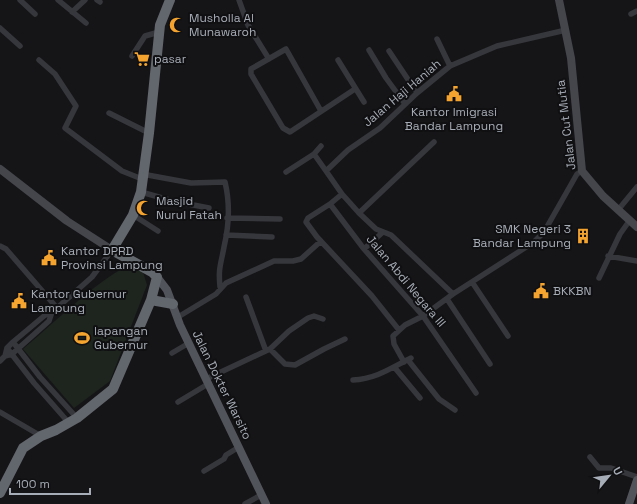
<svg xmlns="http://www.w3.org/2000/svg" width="637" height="504" font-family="'Space Grotesk',sans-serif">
<rect width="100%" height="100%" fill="#151517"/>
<path fill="#1d251e" d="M130 264 143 272 147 285 110 381 74 408 23 349C58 320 90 286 130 264Z"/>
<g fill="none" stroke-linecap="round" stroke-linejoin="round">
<path stroke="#36373c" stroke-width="5.5" d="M20 0 35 14
M58 0 86 23
M97 0 100 2
M239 0 248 25 269 59
M72 12 85 0
M631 14 637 11
M0 28 20 46
M566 30 497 46 450 66 417 93 380 128 348 150 326 171 342 194 359 213 376 229 391 235 453 294 534 242 544 232 577 174 582 171
M437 39 450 66
M369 50 386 78 405 104
M389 51 417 93
M132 56 145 36 159 32
M39 60 55 74 76 106 65 128 122 171 142 179
M338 60 364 102
M321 111 286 49 251 69V74L283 128 290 132 355 89
M109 113 149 133
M314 154 326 171
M286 172 314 154 321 146
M142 174 191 183 225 182C230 203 229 226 224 247 221 264 218 268 220 287
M141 192 173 201 209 208
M342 194 330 204 308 218 306 222 317 237 372 296 399 330
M330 204 364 249 423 316 476 393
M618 210 637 187
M359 213 434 142
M133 215 158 231
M227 218 280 219
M226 235 272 237
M0 246 6 249 57 308
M364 249 383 232
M608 256 637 261
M599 278 620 234 630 220
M472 282 508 336
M246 297 266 351
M447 299 490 364
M178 317 216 294 226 283 274 261H293L301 259 321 241
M13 342 40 377 77 418
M7 348 34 383 69 423
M270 349 285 364 295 365 324 349 345 339
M172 353 189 343
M5 356 7 348 13 342 44 316 57 308 92 277 112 250
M408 360 439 399 455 410
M0 361 5 356 12 354 49 321 52 312
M404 362 394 344 393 336 405 325 423 316 453 294
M395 368 420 398
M206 379 270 349 289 331 308 318 314 316 323 319
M353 380C376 379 391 368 411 358
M178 402 208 384
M0 412 41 436
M590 457 599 468H611L637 477
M204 471 224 459 226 455 239 447
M245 504 261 495"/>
<path stroke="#44464c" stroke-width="8" d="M559 0 571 58 582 171 603 196 637 227
M0 169 67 221 112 250"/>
<path stroke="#52545b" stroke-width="8" d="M157 277 167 290 180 325 266 504
M629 504 637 480"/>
<path stroke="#62666d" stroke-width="10" d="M151 300 173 304
M0 493 23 448 41 436 56 430 77 418 113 389 151 300 157 277 152 272 112 250 133 215 141 192 149 133 160 25 170 0"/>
</g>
<defs>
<symbol id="mosque-bare" viewBox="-9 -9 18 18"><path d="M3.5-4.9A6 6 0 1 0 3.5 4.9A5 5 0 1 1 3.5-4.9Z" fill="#f5a52f" stroke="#101012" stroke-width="2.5" paint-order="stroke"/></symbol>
<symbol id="supermarket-bare" viewBox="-9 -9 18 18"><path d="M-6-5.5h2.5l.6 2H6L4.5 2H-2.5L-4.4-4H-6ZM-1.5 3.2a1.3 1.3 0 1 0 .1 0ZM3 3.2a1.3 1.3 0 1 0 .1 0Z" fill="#f5a52f" stroke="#101012" stroke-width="2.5" paint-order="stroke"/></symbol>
<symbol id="civic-bare" viewBox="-9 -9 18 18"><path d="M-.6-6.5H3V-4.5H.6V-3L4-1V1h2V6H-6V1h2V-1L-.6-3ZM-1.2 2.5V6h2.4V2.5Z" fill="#f5a52f" stroke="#101012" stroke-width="2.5" paint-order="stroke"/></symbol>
<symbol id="building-bare" viewBox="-9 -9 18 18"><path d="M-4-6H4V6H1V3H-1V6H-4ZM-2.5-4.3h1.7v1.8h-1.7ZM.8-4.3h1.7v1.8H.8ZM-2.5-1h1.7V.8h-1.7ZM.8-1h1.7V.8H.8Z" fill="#f5a52f" stroke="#101012" stroke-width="2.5" paint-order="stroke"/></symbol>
<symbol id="stadium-bare" viewBox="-9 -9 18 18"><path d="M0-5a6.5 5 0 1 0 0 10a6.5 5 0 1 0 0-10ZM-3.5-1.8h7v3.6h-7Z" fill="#f5a52f" stroke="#101012" stroke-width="2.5" paint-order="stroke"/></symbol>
</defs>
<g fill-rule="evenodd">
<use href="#mosque-bare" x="166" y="14" width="22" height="22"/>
<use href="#supermarket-bare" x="131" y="48" width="22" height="22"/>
<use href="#civic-bare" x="443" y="83" width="22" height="22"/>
<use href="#mosque-bare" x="133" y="197" width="22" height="22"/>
<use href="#building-bare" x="572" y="225" width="22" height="22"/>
<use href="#civic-bare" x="38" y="247" width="22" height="22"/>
<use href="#civic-bare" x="530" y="280" width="22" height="22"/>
<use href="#civic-bare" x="8" y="290" width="22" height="22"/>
<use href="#stadium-bare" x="71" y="327" width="22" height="22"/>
</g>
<g text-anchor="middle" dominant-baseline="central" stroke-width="4" stroke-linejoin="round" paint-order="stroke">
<g font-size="12" fill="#a7adb7" stroke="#101012" text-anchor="start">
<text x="189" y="18">Musholla Al<tspan x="189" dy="14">Munawaroh</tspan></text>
<text x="154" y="59">pasar</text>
<text x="454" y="112" text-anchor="middle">Kantor Imigrasi<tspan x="454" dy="14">Bandar Lampung</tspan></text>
<text x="156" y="201">Masjid<tspan x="156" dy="14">Nurul Fatah</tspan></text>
<text x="571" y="229" text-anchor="end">SMK Negeri 3<tspan x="571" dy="14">Bandar Lampung</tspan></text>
<text x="61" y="251">Kantor DPRD<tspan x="61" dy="14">Provinsi Lampung</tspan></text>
<text x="553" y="291">BKKBN</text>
<text x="31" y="294">Kantor Gubernur<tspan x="31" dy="14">Lampung</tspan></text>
<text x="94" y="331">lapangan<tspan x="94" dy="14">Gubernur</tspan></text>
</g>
<g font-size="12" fill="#a7adb7" stroke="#101012">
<text transform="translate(402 93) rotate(-40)">Jalan Haji Haniah</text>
<text transform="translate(566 125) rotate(-97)">Jalan Cut Mutia</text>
<text transform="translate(406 281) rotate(50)">Jalan Abdi Negara III</text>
<text transform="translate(222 385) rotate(64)">Jalan Dokter Warsito</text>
</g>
</g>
<g transform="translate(609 476) rotate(61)" stroke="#101012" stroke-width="3" paint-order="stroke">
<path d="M0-3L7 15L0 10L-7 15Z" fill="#a7adb7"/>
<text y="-6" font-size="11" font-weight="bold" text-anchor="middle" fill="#a7adb7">U</text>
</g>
<path d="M10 488v6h80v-6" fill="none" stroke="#a7adb7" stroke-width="2"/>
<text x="16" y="488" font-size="12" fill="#a7adb7" stroke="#101012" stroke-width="3" paint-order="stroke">100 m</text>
</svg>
